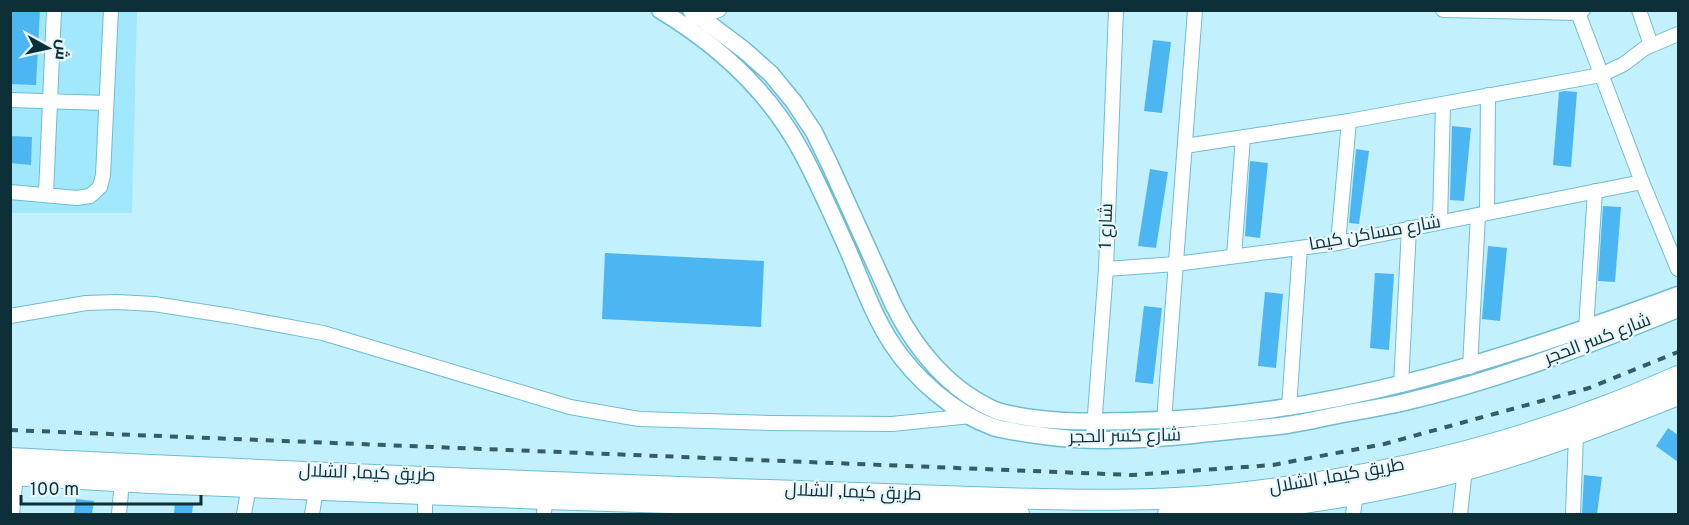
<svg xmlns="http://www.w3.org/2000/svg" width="1689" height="525" font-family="Overpass,Cairo,sans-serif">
<rect width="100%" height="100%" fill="#c2f0fd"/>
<path fill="#a2e8fc" d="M10 11H137L132 213H11Z"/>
<path fill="#4bb6f1" d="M10 10H40L36 85 10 84Z
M1153 40 1171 42 1162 113 1144 111Z
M1565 91 1577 92 1571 167 1553 165 1559 92Z
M1452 126 1471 128 1464 201 1450 200Z
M10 136 32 137 31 165 10 163Z
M1356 149 1369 151 1359 224 1349 223Z
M1250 161 1268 163 1260 238 1245 236Z
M1150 169 1168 172 1156 248 1138 246Z
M1603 206 1621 207 1615 282 1598 281Z
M1488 246 1507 248 1500 321 1482 319Z
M605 253 764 261 761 327 602 319Z
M1375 273 1394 274 1389 350 1370 348Z
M1265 292 1283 294 1276 368 1258 366Z
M1144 306 1162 308 1153 384 1135 382Z
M1668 428 1678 435V462L1656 446Z
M1584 475 1602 477 1597 514H1582Z
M76 499 94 501 92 514H74Z
M175 503 193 505 192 514H174Z"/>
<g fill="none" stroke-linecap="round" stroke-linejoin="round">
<defs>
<path id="minor" d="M1443 10 1578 13 1583 10
M1577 10 1642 182 1678 269
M1639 10 1651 45
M692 19 719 10
M10 100 106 103
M1185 146 1349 121 1601 75 1624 64 1645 48 1678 34
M10 192 77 198 90 196 100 187 103 175 111 10
M46 194 54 10
M1487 213 1488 95
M1440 222 1443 104
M1338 243 1349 121
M1234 256 1243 137
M1106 269 1176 264 1338 243 1642 182
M10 316 86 303 117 302 154 304 231 316 323 333 570 407 639 419 771 423 892 424 971 416
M1586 329 1595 191
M1470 367 1478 215
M1401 385 1409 228
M1289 408 1300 248
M1164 421 1195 10
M1093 441 1106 269 1116 10
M12 514 16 475
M119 514 122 481
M244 514 249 486
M312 514 316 489
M425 514V493
M544 514 545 499
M1353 514 1356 494
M1460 514 1465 469
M1573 514 1576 435"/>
<path id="major" d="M660 10C718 45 769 92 801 151 818 182 832 215 847 248 861 280 873 315 892 344 915 379 954 413 993 427 1007 431 1022 433 1037 435 1089 443 1141 440 1193 435 1225 431 1256 429 1287 425 1306 422 1324 418 1343 414 1363 410 1384 407 1405 402 1499 380 1589 345 1678 309
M691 10 744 50 771 74 794 102 814 132 830 165 894 306C916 350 950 391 997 411 1041 423 1087 422 1132 421 1324 418 1500 361 1678 295"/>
<path id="highway" d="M10 458C233 470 456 478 679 487 787 491 894 495 1001 498 1077 500 1154 502 1230 494 1358 480 1487 452 1608 405 1632 396 1655 386 1678 376
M10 475 151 483 545 499 1019 514
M1168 514C1194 513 1220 512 1245 510 1308 504 1372 493 1434 478 1518 458 1598 427 1678 395"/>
</defs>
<use href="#minor" stroke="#6ebdd2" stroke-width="16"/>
<use href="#major" stroke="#6ebdd2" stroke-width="19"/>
<use href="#highway" stroke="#6ebdd2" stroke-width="22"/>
<use href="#minor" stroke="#fff" stroke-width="14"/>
<use href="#major" stroke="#fff" stroke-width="16"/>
<use href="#highway" stroke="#fff" stroke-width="20"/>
<path stroke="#375c66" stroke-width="4" stroke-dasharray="8 8" stroke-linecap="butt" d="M10 430 1132 475 1273 465 1384 444 1589 388 1678 352"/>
</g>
<g text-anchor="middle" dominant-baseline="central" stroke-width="4.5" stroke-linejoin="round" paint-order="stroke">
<g font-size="18" fill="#0d2f38" stroke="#e8f7fb">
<text transform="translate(1107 226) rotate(-88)">شارع 1</text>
<text transform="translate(1375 234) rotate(-10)">شارع مساكن كيما</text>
<text transform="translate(1598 340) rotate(-21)">شارع كسر الحجر</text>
<text transform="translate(1125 437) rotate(-1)">شارع كسر الحجر</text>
<text transform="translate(367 474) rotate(2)">طريق كيما, الشلال</text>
<text transform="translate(1337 477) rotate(-10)">طريق كيما, الشلال</text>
<text transform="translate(853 493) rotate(2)">طريق كيما, الشلال</text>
</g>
</g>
<rect width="1689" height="525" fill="none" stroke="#0d2f38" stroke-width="24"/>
<g transform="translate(48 48) rotate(98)" stroke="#e8f7fb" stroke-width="4.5" paint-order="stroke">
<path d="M0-4.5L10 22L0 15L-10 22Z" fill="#0d2f38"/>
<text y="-9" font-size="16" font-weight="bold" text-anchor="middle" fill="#0d2f38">ش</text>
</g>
<path d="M21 495v9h180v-9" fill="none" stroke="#0d2f38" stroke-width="3"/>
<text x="30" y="495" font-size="18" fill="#0d2f38" stroke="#e8f7fb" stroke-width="4.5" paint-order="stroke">100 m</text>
</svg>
